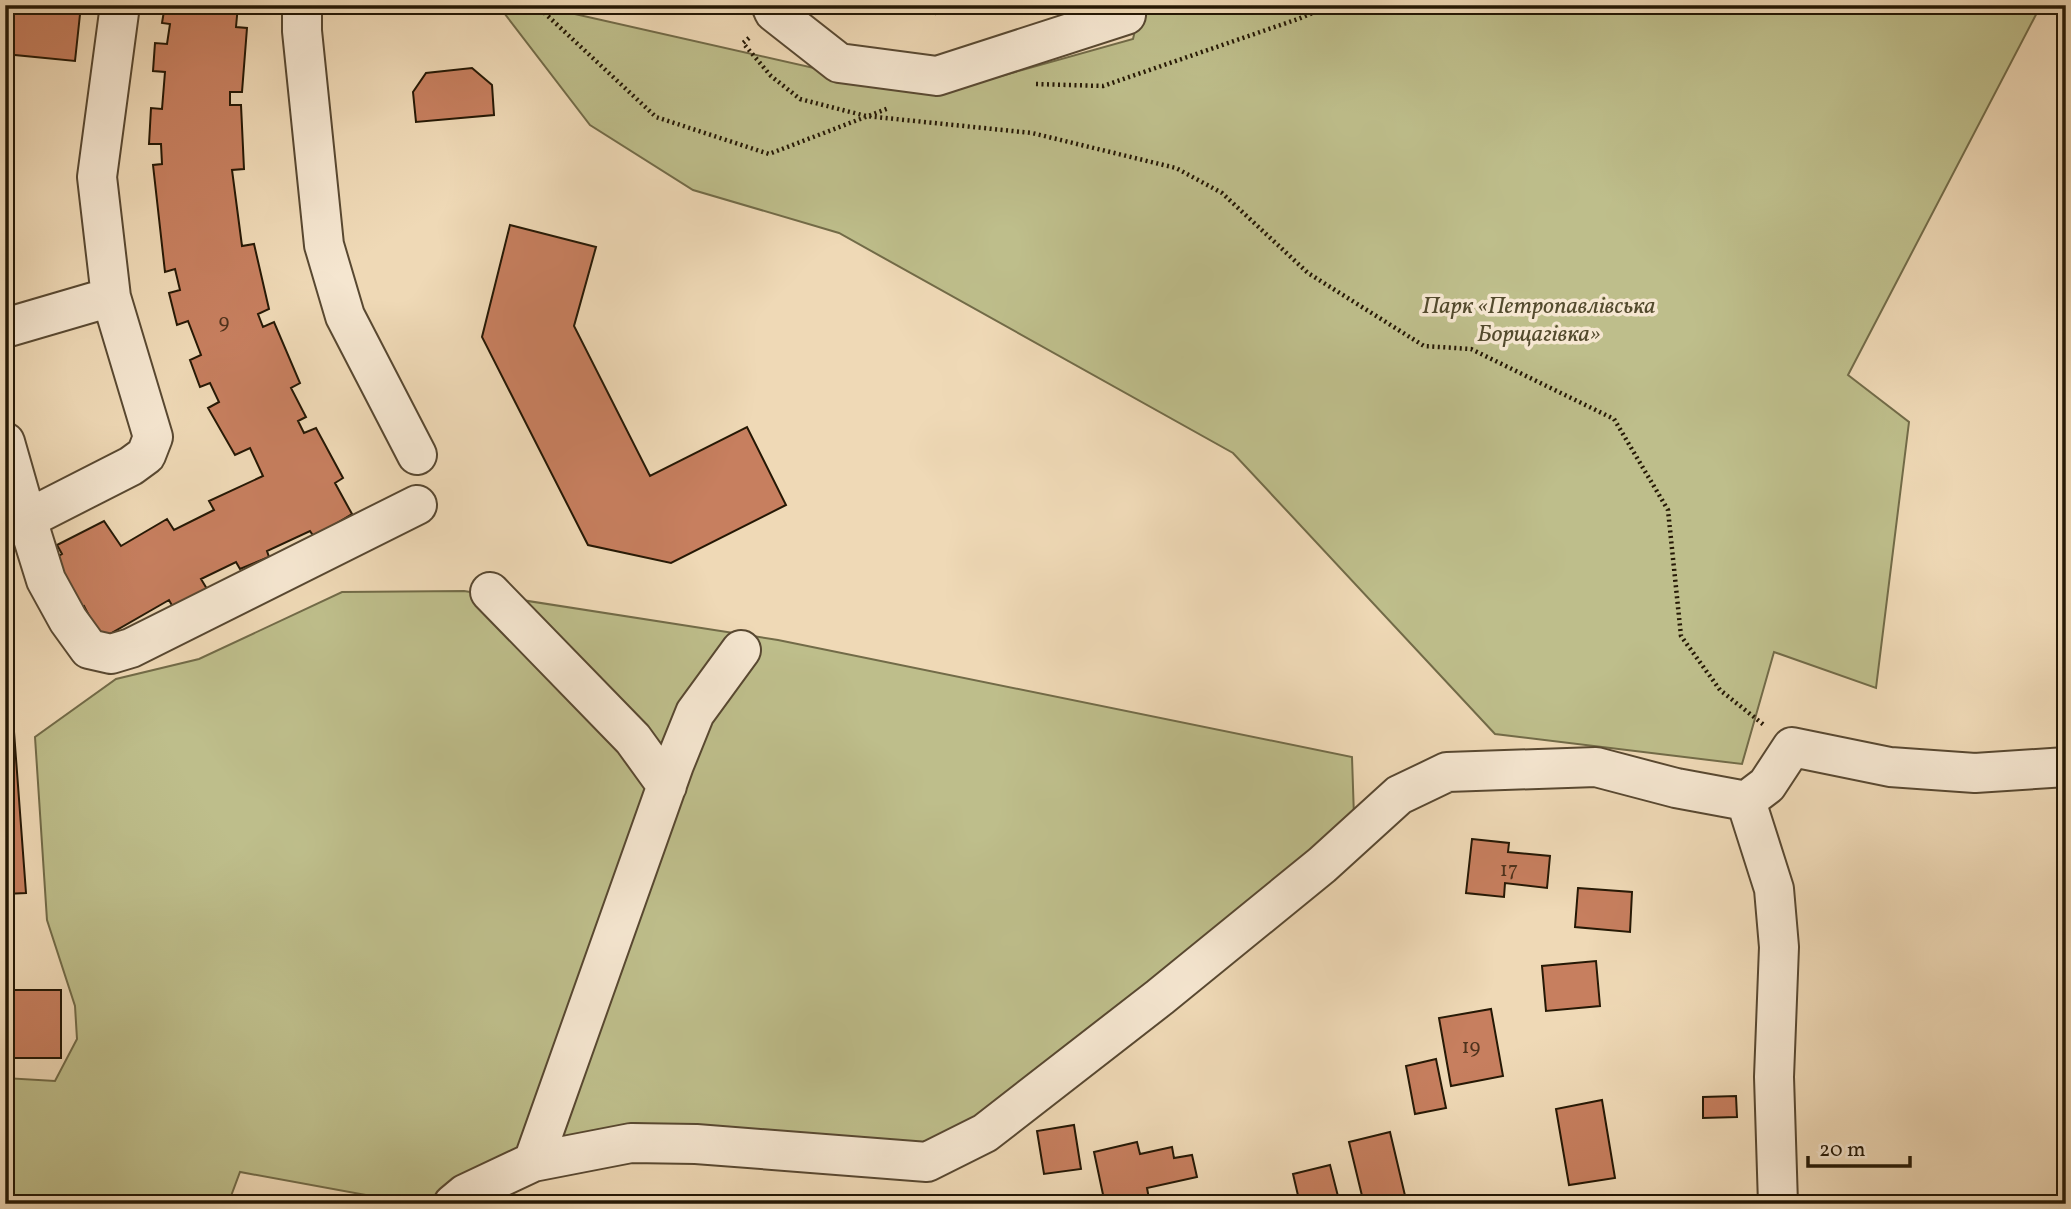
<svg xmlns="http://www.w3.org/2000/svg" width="2071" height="1209" font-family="Vollkorn,serif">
<rect width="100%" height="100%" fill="#efd9b6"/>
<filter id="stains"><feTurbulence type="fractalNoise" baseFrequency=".00286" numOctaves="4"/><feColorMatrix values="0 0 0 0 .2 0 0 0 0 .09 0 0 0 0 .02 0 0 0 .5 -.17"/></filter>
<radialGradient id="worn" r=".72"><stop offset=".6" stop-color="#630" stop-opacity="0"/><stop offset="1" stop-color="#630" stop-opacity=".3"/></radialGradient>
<path fill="#bebe8b" stroke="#726b48" stroke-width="2" d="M498 5H535L933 95 1133 39 1141 5H2041L1848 375 1909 422 1876 688 1774 652 1742 764 1495 734 1233 453 839 233 693 190 590 125Z
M464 591 778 640 1352 757 1354 817 1007 1112 918 1147 633 1123 514 1151 489 1204H415L240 1172 228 1204H5V1078L55 1081 77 1039 75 1006 47 920 35 737 116 679 199 659 342 592Z"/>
<path fill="#c77f5f" stroke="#251805" stroke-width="2" d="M5 5H81L75 61 5 54Z
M165 5H238L236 27 247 28 242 92H230V105H241L244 169 232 170 242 246 254 244 269 309 258 314 263 327 274 322 300 383 291 388 306 417 298 421 304 433 316 428 343 478 335 483 352 514 314 537 310 531 267 551 269 557 240 569 236 562 201 579 207 589 174 609 169 600 101 639 84 606 75 610 51 561 62 554 57 545 104 521 121 546 167 519 174 530 214 510 209 501 263 476 250 448 235 455 208 408 219 402 210 383 200 387 190 360 201 355 188 321 177 325 169 293 180 290 175 269 165 272 153 165 162 164 161 144H149L151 108 162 109 165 72 153 71 155 43 167 44 170 24 162 23Z
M932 5H958L936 14Z
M472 68 492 85 494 115 416 122 413 92 426 73Z
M510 225 596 247 574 326 650 476 747 427 786 505 671 563 588 545 482 337Z
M5 678H10L26 893 5 894Z
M1472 839 1509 843 1508 852 1550 856 1547 888 1505 883 1504 897 1466 893Z
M1578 888 1632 892 1630 932 1575 927Z
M1596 961 1600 1006 1546 1011 1542 966Z
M5 990H61V1058H5Z
M1491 1009 1503 1076 1451 1086 1439 1018Z
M1436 1059 1446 1108 1415 1114 1406 1066Z
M1736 1096 1737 1117 1703 1118V1097Z
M1602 1100 1615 1178 1569 1185 1556 1109Z
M1074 1125 1081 1169 1044 1174 1037 1131Z
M1390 1132 1407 1204H1364L1349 1142Z
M1137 1142 1140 1154 1172 1147 1174 1158 1192 1155 1197 1177 1147 1188 1150 1204H1105L1094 1152Z
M1330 1165 1340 1204H1300L1293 1174Z"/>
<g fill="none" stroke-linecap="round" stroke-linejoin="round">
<defs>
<path id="minor" d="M302 5V31L324 245 345 316 417 455
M771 5 774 12 839 63 937 76 1126 15 1122 5
M5 328 111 297
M5 442 27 519 131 466 146 455 153 437 111 297 97 177 120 5
M27 519 46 580 68 620 89 649 111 654 131 648 417 505
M490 592 633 739 667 786
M533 1162 674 765 695 713 741 650
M453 1204 465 1194 533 1162 631 1143 696 1144 927 1162 985 1133 1160 997 1322 865 1399 795 1447 772 1596 767 1676 788 1746 801
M1778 1204 1774 1077 1779 947 1774 889 1746 801 1767 785 1792 747 1890 767 1975 773 2066 767"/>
</defs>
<use href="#minor" stroke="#584831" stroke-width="42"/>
<path stroke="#251805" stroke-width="4.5" stroke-dasharray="2 3.5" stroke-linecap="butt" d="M536 5 656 117 769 154 889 108
M749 38 743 43 771 76 800 99 866 116 1032 133 1176 168 1222 193 1308 273 1424 346 1471 349 1614 419 1668 510 1681 636 1720 690 1764 725
M1036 84 1103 86 1298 19 1332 5"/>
<use href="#minor" stroke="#f5e6d0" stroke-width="38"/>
</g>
<g text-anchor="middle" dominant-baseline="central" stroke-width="7" stroke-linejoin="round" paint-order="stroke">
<g font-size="21" fill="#4e321c">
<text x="224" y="322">9</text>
<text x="1509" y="870">17</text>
<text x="1471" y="1047">19</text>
</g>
<g font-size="24" font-style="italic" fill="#534a2d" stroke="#f5e6d0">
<text x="1539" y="307">Парк «Петропавлівська<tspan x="1539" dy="28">Борщагівка»</tspan></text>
</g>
</g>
<rect width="2071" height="1209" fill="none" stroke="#efd9b6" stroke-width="28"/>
<rect x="7" y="7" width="2057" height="1195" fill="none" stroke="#251805" stroke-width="3.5"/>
<rect x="14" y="14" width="2043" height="1181" fill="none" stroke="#251805" stroke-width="2"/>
<path d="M1808 1156v10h102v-10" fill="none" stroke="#251805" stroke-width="3.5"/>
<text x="1819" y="1156" font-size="21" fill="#251805" stroke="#f5e6d0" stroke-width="5" paint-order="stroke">20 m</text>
<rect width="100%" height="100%" filter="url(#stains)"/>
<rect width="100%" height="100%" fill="url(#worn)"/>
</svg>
